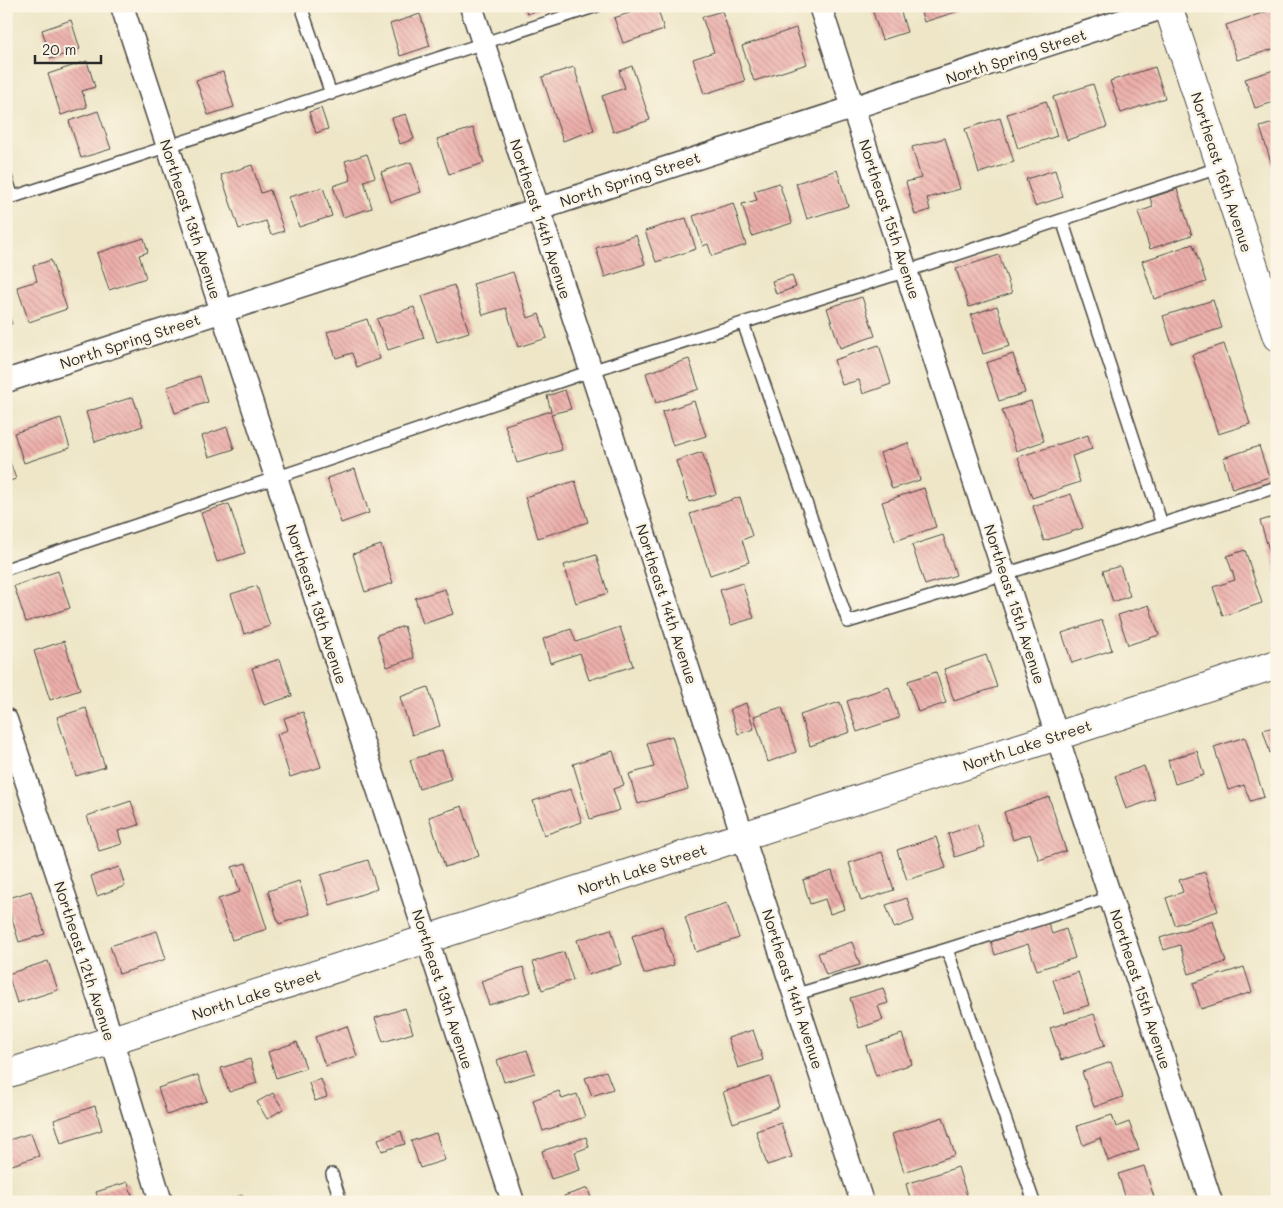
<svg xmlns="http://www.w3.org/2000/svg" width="1283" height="1208" font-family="Mali,sans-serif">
<defs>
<pattern id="building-back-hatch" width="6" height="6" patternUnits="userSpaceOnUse" patternTransform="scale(1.25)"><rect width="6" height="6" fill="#edafab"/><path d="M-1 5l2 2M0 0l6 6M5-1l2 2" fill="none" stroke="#c08f8b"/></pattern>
</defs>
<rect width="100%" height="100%" fill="#fcf5e5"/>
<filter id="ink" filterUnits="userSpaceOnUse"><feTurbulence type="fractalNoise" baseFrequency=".02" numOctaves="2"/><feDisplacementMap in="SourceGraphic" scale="10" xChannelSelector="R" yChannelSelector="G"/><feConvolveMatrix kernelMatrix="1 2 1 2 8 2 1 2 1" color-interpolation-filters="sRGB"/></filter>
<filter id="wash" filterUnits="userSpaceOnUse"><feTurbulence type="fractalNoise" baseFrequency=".0096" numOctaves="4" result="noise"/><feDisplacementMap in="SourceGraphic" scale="20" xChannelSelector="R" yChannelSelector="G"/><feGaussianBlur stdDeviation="1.12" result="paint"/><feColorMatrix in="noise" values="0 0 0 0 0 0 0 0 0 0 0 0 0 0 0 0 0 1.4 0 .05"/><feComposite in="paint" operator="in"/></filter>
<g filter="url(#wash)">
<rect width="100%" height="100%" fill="#eee6c7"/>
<g id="blocks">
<path fill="url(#building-back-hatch)" d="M524 6H548V7L527 14Z
M650 6H657L664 30 623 43 614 18Z
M871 6H899L907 32 882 40Z
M919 6H964L965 9 924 22Z
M1277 8V48L1237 60 1226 25Z
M722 11 745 81 704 94 693 59 714 52 702 17Z
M420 14 430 46 400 56 390 24Z
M71 20 80 49 51 59 42 30Z
M796 28 807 64 754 81 742 46Z
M87 61 95 87 82 91 87 107 61 115 48 74Z
M632 66 650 120 613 132 602 96 625 88 619 71Z
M574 67 594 130 563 141 542 77Z
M1155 67 1165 98 1121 113 1110 81Z
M1274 70 1277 77V101L1255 108 1245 79Z
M223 72 234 107 208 115 196 80Z
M1093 84 1107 127 1067 140 1053 97Z
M1046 101 1057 136 1018 149 1007 114Z
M321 108 328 129 316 133 309 112Z
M98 111 111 149 81 158 69 121Z
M406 114 414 139 400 144 392 118Z
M1000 118 1014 162 979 173 965 129Z
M1277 122V177L1276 178 1260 127Z
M473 128 484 163 449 174 437 139Z
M945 138 960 189 927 198 930 210 915 215 906 182 921 178 912 147Z
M367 154 375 177 364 181 372 208 343 217 333 186 351 180 345 161Z
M411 162 421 192 391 202 381 172Z
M252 165 261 193 270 190 284 231 271 235 266 221 239 229 221 175Z
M837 170 848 206 807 219 796 183Z
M1055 170 1063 197 1035 206 1026 179Z
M779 183 792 223 752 236 742 204 757 200 754 191Z
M323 187 332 216 299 227 289 197Z
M1177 189 1192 235 1150 249 1138 212 1153 207 1150 198Z
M733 203 746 245 712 256 708 244 703 246 693 216Z
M686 218 696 249 656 262 645 231Z
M636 235 645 264 605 277 596 248Z
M144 238 148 252 139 255 146 278 109 290 97 253Z
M1193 244 1206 282 1154 299 1142 261Z
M999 255 1012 293 969 307 956 269Z
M51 260 67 309 29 322 17 287 37 281 33 266Z
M513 272 528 318 539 314 547 338 518 347 506 308 483 315 473 284Z
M792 275 796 287 776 294 772 281Z
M454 285 469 332 437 342 422 296Z
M862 297 875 336 840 348 827 308Z
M1213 300 1222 328 1172 344 1163 316Z
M6 306 12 324 6 326Z
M997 306 1010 346 983 354 971 315Z
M414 307 424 338 388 350 377 319Z
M367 319 380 359 357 367 352 353 336 358 327 332Z
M1224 344 1250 424 1218 434 1192 355Z
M879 345 891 384 863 394 859 380 842 385 834 360Z
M1013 354 1025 393 999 401 986 363Z
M689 359 699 389 656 403 646 373Z
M200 376 208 402 175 413 167 387Z
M565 390 571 409 551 414 562 450 517 463 505 425 551 411 547 396Z
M133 397 143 426 95 442 86 412Z
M694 401 706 436 673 446 662 412Z
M1031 401 1044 441 1016 451 1002 410Z
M61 418 70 448 24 463 14 433Z
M227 427 234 449 209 457 202 436Z
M1088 435 1092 449 1072 456 1080 482 1032 498 1018 457Z
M908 443 920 480 892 489 880 453Z
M1259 446 1269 477 1232 489 1223 458Z
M6 451 16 479 6 482Z
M702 452 716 494 689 502 676 461Z
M355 469 369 513 341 523 327 478Z
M575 481 588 522 538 538 525 497Z
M924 488 936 527 895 541 882 502Z
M1071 494 1083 528 1044 541 1033 506Z
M740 497 752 536 742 540 749 562 710 575 690 514Z
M229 504 245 553 217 562 201 513Z
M1277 516V572H1276L1260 521Z
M943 535 956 575 925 585 912 545Z
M381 545 393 583 365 592 353 554Z
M1245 550 1262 603 1223 616 1213 587 1235 580 1227 556Z
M596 555 608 593 576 603 564 565Z
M1120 566 1130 596 1113 602 1103 571Z
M58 571 70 608 26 622 14 586Z
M742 583 754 618 731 625 720 590Z
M257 586 270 626 244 634 231 594Z
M445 589 453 614 423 624 415 598Z
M1149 605 1159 635 1128 645 1118 615Z
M1102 620 1112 650 1072 663 1062 633Z
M404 626 414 658 387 667 377 635Z
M620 627 633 666 589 680 580 653 550 663 543 639 571 629 576 642Z
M64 641 80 690 50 700 34 651Z
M986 655 997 687 954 701 944 669Z
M280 659 292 696 264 705 252 668Z
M936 672 946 703 918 712 908 681Z
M428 687 440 726 412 735 400 697Z
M889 687 899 718 857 732 847 701Z
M840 702 850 732 810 746 800 715Z
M746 703 754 729 738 734 730 709Z
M782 707 796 752 768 762 754 716Z
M86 708 105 767 76 776 57 717Z
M303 712 321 767 290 777 277 734 288 730 284 718Z
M1277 726V751L1270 753 1263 730Z
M672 736 688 789 638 804 629 774 654 767 647 743Z
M1245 737 1264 797 1250 801 1244 785 1228 790 1214 747Z
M442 750 451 779 419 789 410 760Z
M613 751 624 785 613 789 620 810 590 819 573 764Z
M1197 751 1204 775 1175 784 1168 760Z
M1144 766 1155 799 1126 809 1115 776Z
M571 789 582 822 544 835 533 801Z
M1049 797 1066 851 1039 860 1030 834 1013 840 1004 812Z
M131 801 139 825 118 831 122 844 99 851 87 816Z
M462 806 479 856 445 867 429 817Z
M977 824 985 847 955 857 948 834Z
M936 837 946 868 907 880 897 850Z
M882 852 894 890 861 901 849 863Z
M368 860 377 889 330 905 321 875Z
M246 863 267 929 232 940 218 899 240 892 232 867Z
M119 867 125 886 97 896 91 876Z
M832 871 845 909 830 914 825 899 810 904 803 880Z
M1205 872 1218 911 1175 925 1166 898 1183 892 1179 880Z
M299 881 310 914 279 924 268 891Z
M31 891 45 934 19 942 6 899Z
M907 898 914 921 894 928 886 905Z
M727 903 739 938 696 952 685 917Z
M1213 921 1226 962 1189 974 1180 945 1164 950 1160 938Z
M1048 923 1052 934 1066 929 1075 958 1037 970 1028 944 995 955 991 941Z
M662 926 674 965 644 974 632 936Z
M611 929 622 964 588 975 577 940Z
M157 931 166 959 119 974 110 946Z
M852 942 860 965 826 975 818 953Z
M564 952 573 980 542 990 533 962Z
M48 961 58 990 17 1003 8 974Z
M523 967 531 992 489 1005 481 981Z
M1244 967 1252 992 1201 1009 1193 983Z
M1078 972 1089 1005 1064 1013 1053 980Z
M883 988 888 1003 878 1006 883 1020 859 1028 850 998Z
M405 1008 413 1033 383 1042 375 1018Z
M1094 1014 1105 1046 1061 1060 1050 1028Z
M347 1026 357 1056 325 1066 315 1037Z
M753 1030 763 1060 738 1068 728 1038Z
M902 1034 912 1064 876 1076 866 1046Z
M297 1042 306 1068 276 1078 268 1052Z
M527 1050 535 1073 504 1082 497 1060Z
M250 1059 257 1083 229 1092 221 1068Z
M1111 1062 1123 1097 1094 1107 1082 1072Z
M606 1071 613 1089 592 1096 585 1078Z
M198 1075 207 1101 167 1115 158 1088Z
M770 1077 779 1107 733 1123 723 1092Z
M321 1079 327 1097 315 1101 309 1083Z
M559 1091 562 1099 577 1094 585 1117 543 1131 533 1100Z
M273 1093 283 1109 267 1119 257 1102Z
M95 1106 102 1130 61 1143 54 1120Z
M1112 1115 1116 1127 1129 1122 1139 1150 1108 1161 1100 1138 1083 1145 1077 1126Z
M943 1117 955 1155 904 1172 892 1134Z
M781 1123 792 1157 767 1165 756 1131Z
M401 1131 405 1144 382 1151 378 1139Z
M31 1133 39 1156 9 1166 6 1158V1141Z
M436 1133 445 1160 420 1168 411 1141Z
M586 1137 589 1147 575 1152 580 1170 551 1179 542 1151Z
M1144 1166 1154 1197 1138 1202H1127L1118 1174Z
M958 1167 969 1202H911L906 1184Z
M128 1182 134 1202H99L96 1192Z
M588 1188 592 1202H566L564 1196Z
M243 1195 245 1202H222V1201Z"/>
</g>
</g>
<g filter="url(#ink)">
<use href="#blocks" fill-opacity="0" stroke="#484742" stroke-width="1"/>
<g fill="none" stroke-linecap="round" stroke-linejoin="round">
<defs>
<path id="service" d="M301 6 331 94
M6 177 13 197 597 6
M1062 220 1162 524
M743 323 848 622 1005 574 1277 487
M6 569 591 371 907 271 1221 167
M947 949 1034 1202
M794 995 947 949 1111 897
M332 1174 341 1202"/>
<path id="minor" d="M122 6 513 1202
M471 6 538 208 862 1202
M820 6 1057 736 1211 1202
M6 381C393 255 781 132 1168 6
M6 720 101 1005 161 1202"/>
<path id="tertiary" d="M1168 6 1277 337
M6 1074 427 939 743 836 1057 736 1277 664"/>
</defs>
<use href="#service" stroke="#484742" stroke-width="14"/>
<use href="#minor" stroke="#484742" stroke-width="25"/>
<use href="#tertiary" stroke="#484742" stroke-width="30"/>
<use href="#service" stroke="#fff" stroke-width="11"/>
<use href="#minor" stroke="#fff" stroke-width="22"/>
<use href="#tertiary" stroke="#fff" stroke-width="28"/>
</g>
</g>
<g text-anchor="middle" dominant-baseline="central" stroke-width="5" stroke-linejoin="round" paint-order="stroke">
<g font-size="15" fill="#2b2b2b" stroke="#fcf5e5">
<text transform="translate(1016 56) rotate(-18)">North Spring Street</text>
<text transform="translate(1222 172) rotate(72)">Northeast 16th Avenue</text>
<text transform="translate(630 179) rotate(-18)">North Spring Street</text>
<text transform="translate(191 219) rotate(72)">Northeast 13th Avenue</text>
<text transform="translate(541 219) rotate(72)">Northeast 14th Avenue</text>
<text transform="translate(890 219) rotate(72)">Northeast 15th Avenue</text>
<text transform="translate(130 341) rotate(-18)">North Spring Street</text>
<text transform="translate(317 604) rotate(72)">Northeast 13th Avenue</text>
<text transform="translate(667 604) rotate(72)">Northeast 14th Avenue</text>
<text transform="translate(1015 604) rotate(72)">Northeast 15th Avenue</text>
<text transform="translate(1027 745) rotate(-18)">North Lake Street</text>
<text transform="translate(642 869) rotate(-18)">North Lake Street</text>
<text transform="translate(85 961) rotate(72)">Northeast 12th Avenue</text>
<text transform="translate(443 989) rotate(72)">Northeast 13th Avenue</text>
<text transform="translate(793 989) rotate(72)">Northeast 14th Avenue</text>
<text transform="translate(1141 989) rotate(72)">Northeast 15th Avenue</text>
<text transform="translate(256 994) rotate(-18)">North Lake Street</text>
</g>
</g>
<rect width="1283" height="1208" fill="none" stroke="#fcf5e5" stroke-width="25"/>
<path d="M35 55v8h66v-8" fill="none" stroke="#2b2b2b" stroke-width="2.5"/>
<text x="42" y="55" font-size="15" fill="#2b2b2b" stroke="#fcf5e5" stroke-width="4" paint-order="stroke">20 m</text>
</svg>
